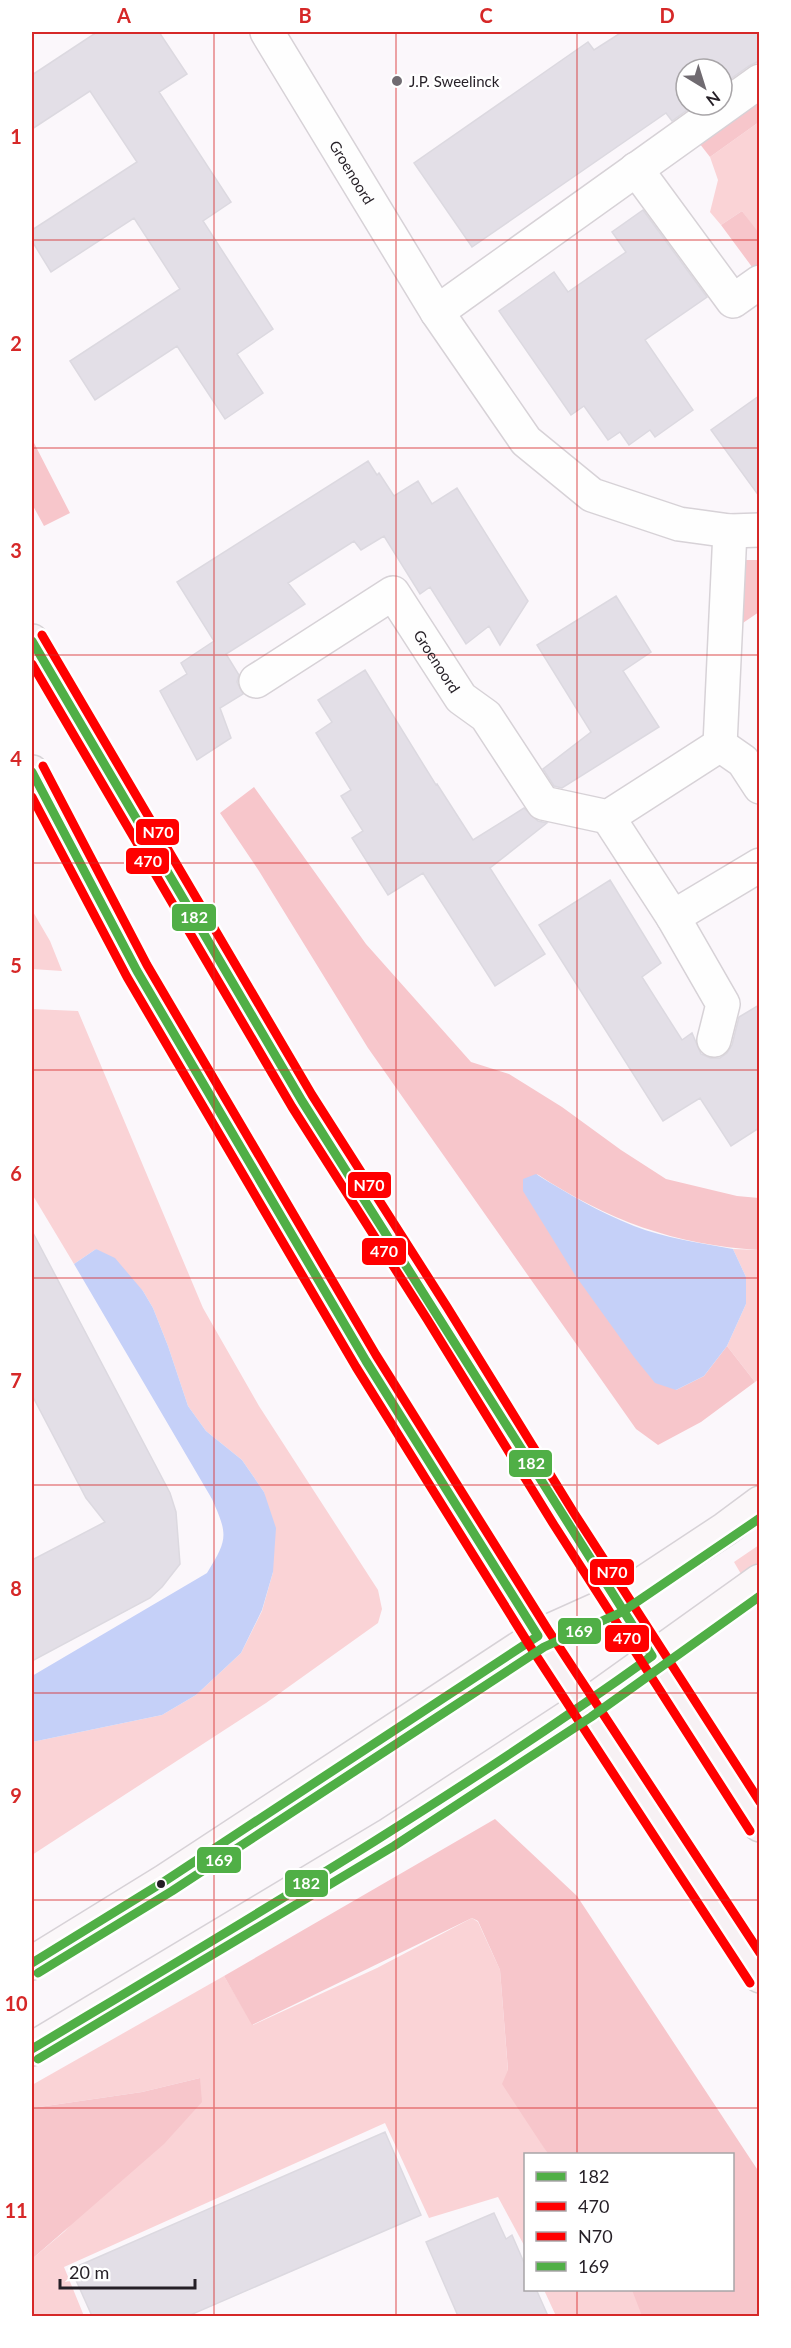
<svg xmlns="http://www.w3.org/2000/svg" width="791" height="2348" font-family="Lato,sans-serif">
<rect width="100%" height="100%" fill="#fbf7fb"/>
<path fill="#fad3d6" d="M759 122 760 233H758L742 211 721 225 710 212 718 180 710 157Z
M32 910 50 941 62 971 32 969Z
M32 1009 78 1011 203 1308 259 1406 378 1590 382 1609 378 1623 266 1703 32 1855V1742L162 1715 196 1695 241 1653 262 1611 273 1572 264 1492 242 1460 206 1431 188 1406 168 1346 153 1308 143 1291 96 1249 74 1264 32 1194Z
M733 1249 759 1250V1379L755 1382 727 1346 746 1304V1277Z
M759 1545V1562L741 1574 734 1562Z
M472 1918 478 1922 500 1970 508 2071 534 2130 548 2154H526L525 2247 498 2197 429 2218 385 2123 64 2267 84 2316H32V2259L65 2231 200 2078 142 2092 32 2108V2085L224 1976 253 2025 377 1968Z
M544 2290H633L645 2316H556Z"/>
<path fill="#f7c6cb" d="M759 94V122L710 157 696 139Z
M742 211 759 233V268L755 271 721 225Z
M32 439 70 513 44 526 32 504Z
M743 560H759V612L737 627Z
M254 787 366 944 471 1062 509 1074 562 1107 621 1150 666 1179 737 1196 759 1198V1250C675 1245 607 1220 537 1174L676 1390 704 1376 727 1346 755 1382 701 1422 658 1445 636 1429 368 1048 259 871 220 813Z
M495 1819 577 1896 759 2172V2316H642L632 2290H732V2154H548L502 2084 508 2070 500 1970 478 1921 472 1918 252 2025 224 1976Z
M200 2078 202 2102 164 2144 32 2259V2108L142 2092Z"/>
<path fill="#c5d0f8" d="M536 1174C568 1194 599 1212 634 1226 665 1238 700 1243 733 1249L746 1277V1304L727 1346 704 1376 676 1390 655 1383 634 1357 575 1275 523 1191V1179Z
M96 1249 115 1258 143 1291 153 1308 168 1346 188 1406 206 1431 242 1460 264 1492 276 1528 273 1572 262 1610 241 1653 196 1695 162 1715 32 1742V1676L207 1573C228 1539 228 1535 212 1499L74 1264Z"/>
<path fill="#e3dfe7" stroke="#dcd9e0" stroke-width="1.5" d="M97 32H159L187 74 159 92 231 202 203 221 273 329 237 354 263 393 225 419 177 346 95 400 70 361 180 289 134 218 51 272 32 241V230L137 162 90 91 32 129V75Z
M622 32H759V61L749 66 722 85V69H686V105H694L672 121 666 113 472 247 414 163 588 42 594 50Z
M643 210 707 297 645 340 693 410 655 437 650 430 629 445 620 432 608 440 584 406 571 415 499 311 554 272 568 292 626 252 612 232Z
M759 396V496L711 430Z
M368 461 377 475 379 473 394 496 418 481 432 504 457 488 528 601 500 645 489 626 466 644 430 587 420 594 384 536 361 550 354 541 288 583 305 604 226 654 239 675 237 682 243 694 220 708 231 738 197 760 160 691 187 674 181 663 214 641 177 582Z
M616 596 651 652 623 671 659 727 562 788 554 786 543 769 591 732 537 645Z
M365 670 436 785 437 784 473 840 524 808 538 821 547 823 490 868 545 954 495 986 423 873 388 895 352 838 363 831 341 796 351 790 316 733 332 722 318 700Z
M610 880 661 963 642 977 682 1040 692 1033 701 1054 710 1058H720L727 1053 732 1045 739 1017 759 1005V1128L731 1146 700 1098 663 1121 539 925Z
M32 1231 170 1493 176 1512 180 1564 162 1587 150 1598 32 1661V1560L105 1522 86 1498 32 1395Z
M385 2132 421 2215 188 2316H92L71 2269Z
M494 2213 506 2239 512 2235 525 2265V2289H536L548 2316H458L426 2242Z"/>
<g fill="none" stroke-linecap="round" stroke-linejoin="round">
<defs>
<g id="street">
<path id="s1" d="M267 32 437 312 526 441 592 495 679 524 730 531 760 530"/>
<path d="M636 169 733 301 760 282"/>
<path d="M437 312 760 81"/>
<path id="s2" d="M256 681 393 593 461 698 486 716 543 803 608 817 720 745"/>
<path d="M720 745 730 531"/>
<path d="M720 745 743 761 760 787"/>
<path d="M608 817 673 917 723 1004 714 1040"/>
<path d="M673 917 760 865"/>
</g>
<path id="secondary" d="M32 1963 165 1881 538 1636 616 1601 725 1529 760 1503
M32 2049 387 1836 584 1707 760 1581"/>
<path id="primary" d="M32 641 302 1101 437 1313 564 1519 760 1825
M32 772 137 971 366 1361 538 1636 760 1976"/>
</defs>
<use href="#street" stroke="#d7d2d7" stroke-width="36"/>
<use href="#secondary" stroke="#d7d2d7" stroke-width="36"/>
<use href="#primary" stroke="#d6d3d6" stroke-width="36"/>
<use href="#street" stroke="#fefefe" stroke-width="33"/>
<use href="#secondary" stroke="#fbf7f9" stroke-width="33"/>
<use href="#primary" stroke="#f7f1f4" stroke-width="33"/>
<defs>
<path id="bus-1" d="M32 641 302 1101 652 1656C453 1799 242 1923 32 2049
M32 772 137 971 366 1361 538 1636 165 1881 32 1963"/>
<path id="bus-2" d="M32 664 292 1107 427 1319 554 1525 750 1831
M32 797 127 977 356 1367 528 1643 750 1983"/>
<path id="bus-3" d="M42 635 312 1095 447 1307 574 1513 760 1802
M43 766 147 965 376 1355 548 1630 760 1953"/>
<path id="bus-4" d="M38 1973 172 1891 544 1647 622 1612 760 1518
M38 2059 394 1846 591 1717 760 1596"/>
</defs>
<use href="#bus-1" stroke="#fff" stroke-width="14"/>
<use href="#bus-2" stroke="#fff" stroke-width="14"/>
<use href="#bus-3" stroke="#fff" stroke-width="14"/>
<use href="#bus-4" stroke="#fff" stroke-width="14"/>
<use href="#bus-1" stroke="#50af46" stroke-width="9"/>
<use href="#bus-2" stroke="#f00" stroke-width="9"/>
<use href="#bus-3" stroke="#f00" stroke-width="9"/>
<use href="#bus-4" stroke="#50af46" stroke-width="9"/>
</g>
<path fill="none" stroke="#d62828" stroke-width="1.5" stroke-opacity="0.55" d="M214 32V2316M396 32V2316M577 32V2154M32 240H760M32 448H760M32 655H760M32 863H760M32 1070H760M32 1278H760M32 1485H760M32 1693H760M32 1900H760M32 2108H760M577 2290V2316"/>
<circle fill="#706b71" stroke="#fff" stroke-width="2" cx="397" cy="81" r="6"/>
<circle fill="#251f26" stroke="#fff" stroke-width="2" cx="161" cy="1884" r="5"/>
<g text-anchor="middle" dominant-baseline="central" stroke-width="5" stroke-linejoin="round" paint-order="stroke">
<g font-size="15" fill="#251f26" stroke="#fff" text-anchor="start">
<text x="409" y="81">J.P. Sweelinck</text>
</g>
<g font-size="15" fill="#251f26" stroke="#fff">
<text stroke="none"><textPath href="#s1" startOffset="164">Groenoord</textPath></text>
<text stroke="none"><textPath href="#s2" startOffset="244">Groenoord</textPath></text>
</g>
</g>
<g stroke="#fff" stroke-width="2">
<rect x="135" y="818" width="45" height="28" rx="6" fill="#f00"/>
<rect x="125" y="847" width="45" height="28" rx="6" fill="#f00"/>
<rect x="171" y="903" width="46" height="29" rx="6" fill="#50af46"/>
<rect x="347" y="1171" width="45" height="28" rx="6" fill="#f00"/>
<rect x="361" y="1237" width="46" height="29" rx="6" fill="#f00"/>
<rect x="508" y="1449" width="45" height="29" rx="6" fill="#50af46"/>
<rect x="589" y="1558" width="46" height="28" rx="6" fill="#f00"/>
<rect x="557" y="1617" width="45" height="28" rx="6" fill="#50af46"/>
<rect x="604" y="1624" width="46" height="29" rx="6" fill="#f00"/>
<rect x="196" y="1846" width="46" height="28" rx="6" fill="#50af46"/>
<rect x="284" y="1869" width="45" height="29" rx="6" fill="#50af46"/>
</g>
<g font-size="16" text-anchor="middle" font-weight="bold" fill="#fff">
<text x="158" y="838">N70</text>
<text x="148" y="867">470</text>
<text x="194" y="923">182</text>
<text x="369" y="1191">N70</text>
<text x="384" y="1257">470</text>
<text x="531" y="1469">182</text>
<text x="612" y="1578">N70</text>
<text x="579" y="1637">169</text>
<text x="627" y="1644">470</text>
<text x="219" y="1866">169</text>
<text x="306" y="1889">182</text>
</g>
<rect width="791" height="2348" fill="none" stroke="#ffffff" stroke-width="66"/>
<rect x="524" y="2153" width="210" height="138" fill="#ffffff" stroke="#a8a5a8" stroke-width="1.5"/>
<rect x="536" y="2172" width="30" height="9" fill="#50af46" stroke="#a8a5a8" stroke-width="1.5"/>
<text x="578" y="2183" font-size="18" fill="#251f26">182</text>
<rect x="536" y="2202" width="30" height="9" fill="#ff0000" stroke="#a8a5a8" stroke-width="1.5"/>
<text x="578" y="2213" font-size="18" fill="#251f26">470</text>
<rect x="536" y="2232" width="30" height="9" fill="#ff0000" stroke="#a8a5a8" stroke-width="1.5"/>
<text x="578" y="2243" font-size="18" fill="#251f26">N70</text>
<rect x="536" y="2262" width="30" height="9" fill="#50af46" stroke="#a8a5a8" stroke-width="1.5"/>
<text x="578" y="2273" font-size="18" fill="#251f26">169</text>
<g transform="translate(704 87) rotate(142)"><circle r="28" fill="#ffffff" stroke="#a8a5a8" stroke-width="1.5"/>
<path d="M0-4.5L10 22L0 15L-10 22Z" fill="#706b71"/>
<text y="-9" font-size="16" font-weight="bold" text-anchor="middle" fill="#251f26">N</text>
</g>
<path d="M60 2279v9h135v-9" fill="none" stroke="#251f26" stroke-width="3"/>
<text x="69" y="2279" font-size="18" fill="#251f26" stroke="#ffffff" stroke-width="4.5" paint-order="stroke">20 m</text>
<rect x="33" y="33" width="725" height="2282" fill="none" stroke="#d62828" stroke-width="2"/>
<g font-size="20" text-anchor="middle" font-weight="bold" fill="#d62828">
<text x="124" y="23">A</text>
<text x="305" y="23">B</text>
<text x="486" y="23">C</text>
<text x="667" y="23">D</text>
<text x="16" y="144">1</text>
<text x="16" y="351">2</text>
<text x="16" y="558">3</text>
<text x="16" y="766">4</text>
<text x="16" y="973">5</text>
<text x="16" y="1181">6</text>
<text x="16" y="1388">7</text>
<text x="16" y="1596">8</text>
<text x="16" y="1803">9</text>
<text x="16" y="2011">10</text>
<text x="16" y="2218">11</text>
</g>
</svg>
